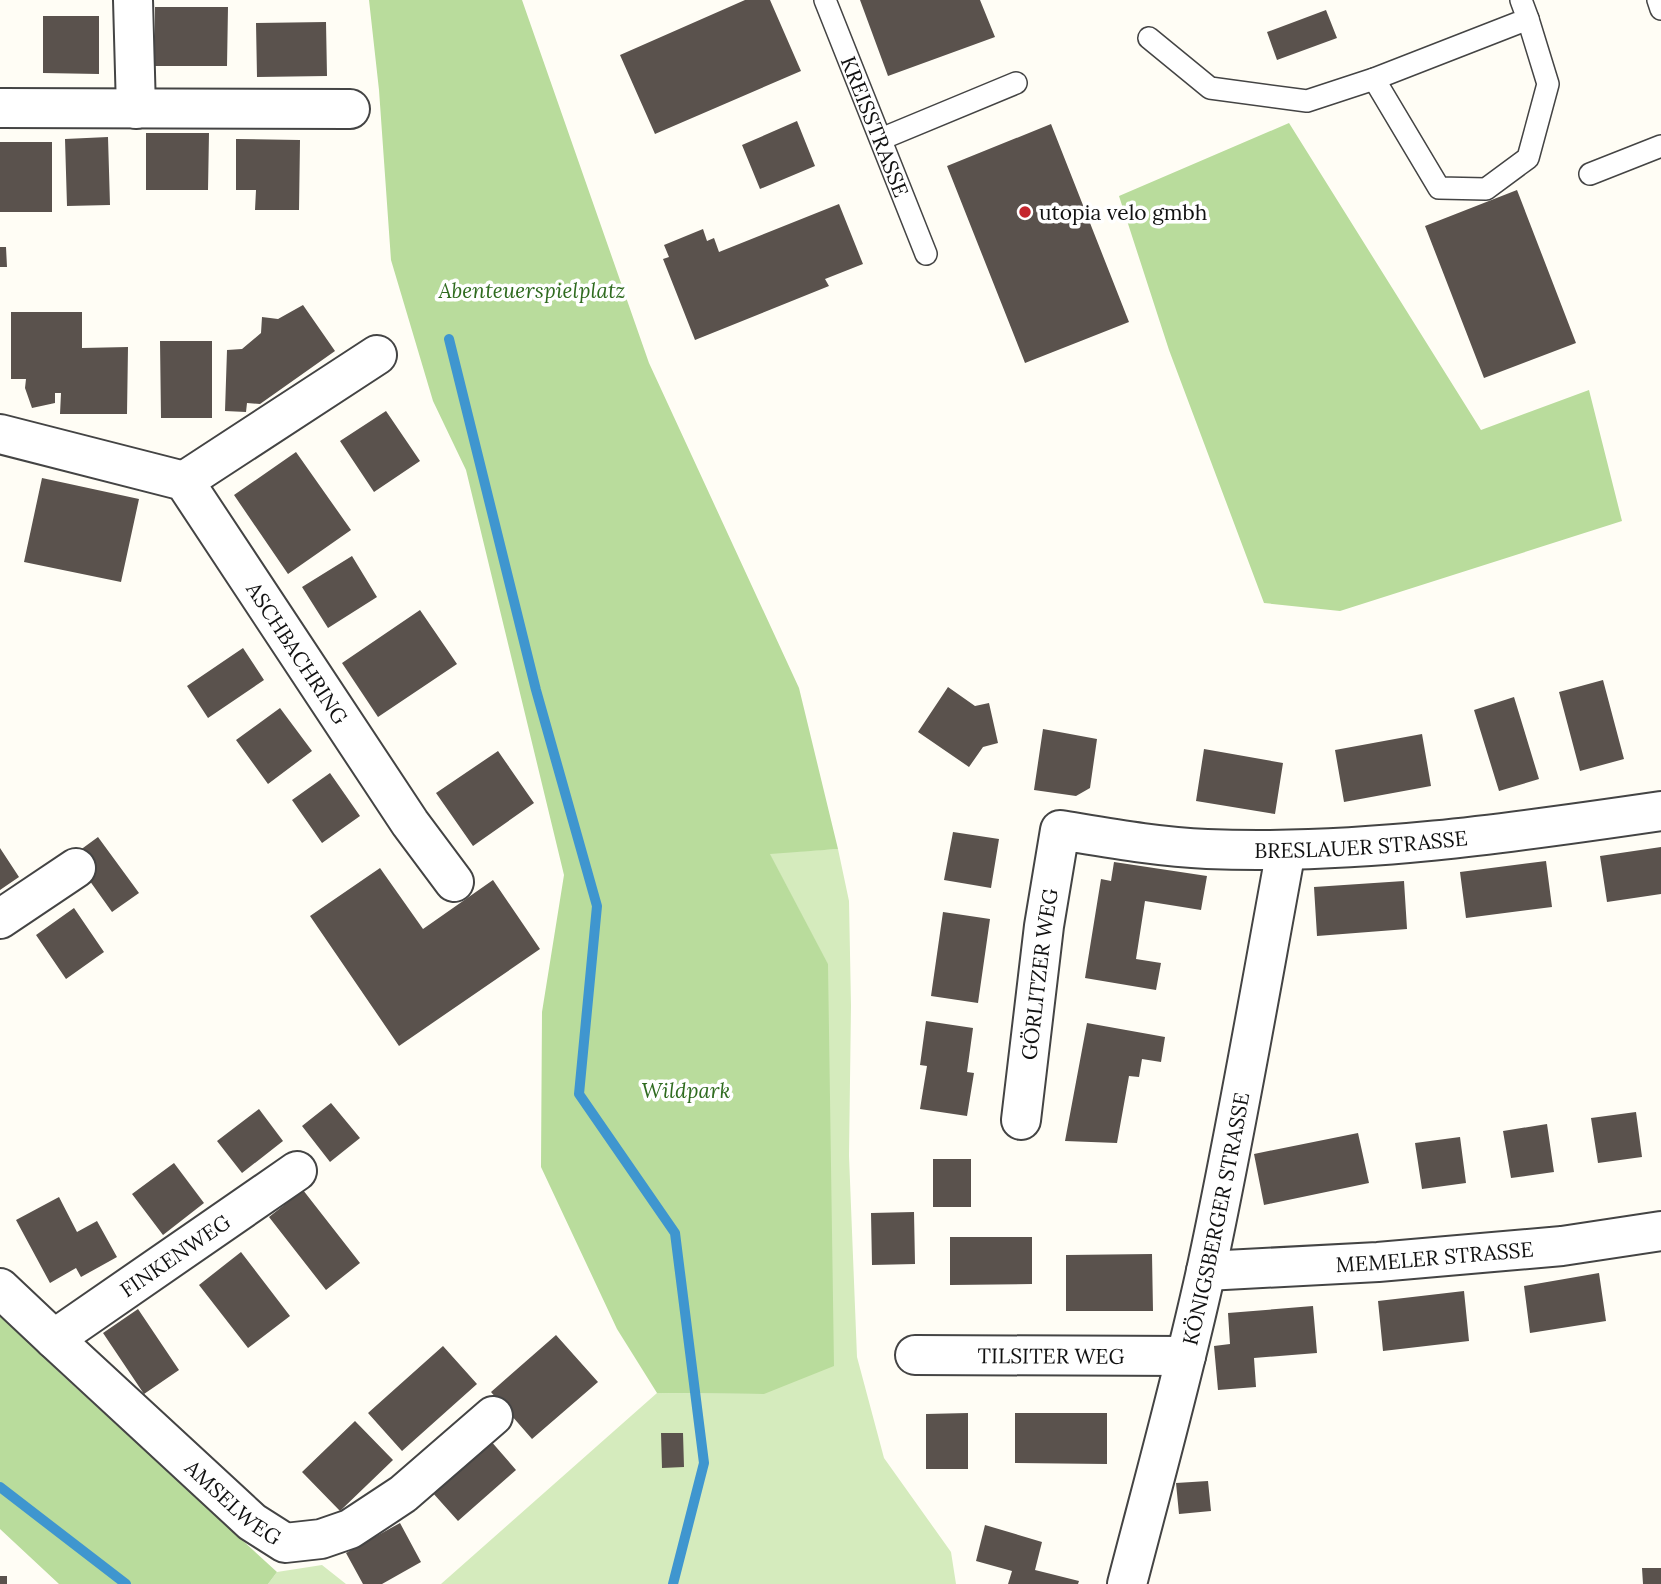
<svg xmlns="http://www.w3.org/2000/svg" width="1661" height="1584" font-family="Lora,serif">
<rect width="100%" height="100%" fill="#fffdf5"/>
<path fill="#d5ebbd" d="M838 849 849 901 851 1006 849 1156 857 1357 884 1458 951 1552 956 1584H441L657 1393 764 1394 828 965 769 853Z
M322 1565 346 1584H268L277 1572Z"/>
<path fill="#b9dc9c" d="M369 0H522L649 363 799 688 838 849 770 854 828 964 834 1366 764 1394 657 1393 617 1329 541 1167 542 1012 564 875 466 470 433 401 391 260 379 90Z
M1289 123 1481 430 1589 390 1622 521 1340 611 1264 603 1169 350 1119 196Z
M0 1314 61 1374 277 1572 268 1584H59L0 1529Z"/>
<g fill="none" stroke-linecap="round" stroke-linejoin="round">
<path stroke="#3f96cf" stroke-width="10" d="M449 339 536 690 597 906 579 1094 675 1233 704 1463 673 1584
M0 1487 126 1584"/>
</g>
<path fill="#5a524d" d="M745 0H770L801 71 655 134 620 55Z
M860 0H980L995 37 888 76Z
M155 7H228L227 66H155Z
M1326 10 1337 38 1277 60 1267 32Z
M43 16H99V74L43 73Z
M326 22 327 76 257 77 256 23Z
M797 121 815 166 760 189 742 145Z
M1051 124 1129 322 1025 363 947 166Z
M146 133H209L208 190H146Z
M108 137 110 205 67 206 65 139Z
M236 139 300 140 299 210H255L256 190H236Z
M0 142H52V212H0Z
M1517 190 1576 343 1484 378 1425 226Z
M839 204 863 264 825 279 829 286 695 340 663 259 669 257 664 245 703 229 707 241 714 238 719 252Z
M0 247H6L7 267H0Z
M303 305 335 351 260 404 247 403 246 412 225 411 227 350 242 349 261 333 262 317 278 319Z
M11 312H82V348L128 347 127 414H60L61 393H55V403L32 408 25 388 26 379H11Z
M160 341H212V418H161Z
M386 411 420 461 374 492 340 441Z
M296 452 351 530 288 574 234 495Z
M42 478 139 499 121 582 24 562Z
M352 556 377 597 328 628 302 587Z
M420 610 457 664 378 717 342 663Z
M243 648 264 680 208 718 187 686Z
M1603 680 1624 759 1580 771 1559 692Z
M948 687 975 706 989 703 998 743 983 747 969 767 918 732Z
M1514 697 1539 779 1499 791 1474 710Z
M280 708 312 751 268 784 236 740Z
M1043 729 1097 739 1090 788 1076 796 1034 790Z
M1422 734 1431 786 1344 802 1335 750Z
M1204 749 1283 763 1275 814 1196 801Z
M498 751 534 803 473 846 436 793Z
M330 773 360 816 322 843 292 800Z
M953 832 999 839 991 888 944 880Z
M98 837 139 893 112 912 72 856Z
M1661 847V894L1607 902 1600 856Z
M0 848 19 877 0 890Z
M1546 861 1552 907 1466 918 1460 872Z
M1114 862 1207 876 1201 910 1145 901 1136 959 1161 963 1156 990 1085 978 1101 879 1111 881Z
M380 868 423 929 493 880 540 949 399 1046 310 916Z
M1404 881 1407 929 1317 936 1314 887Z
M74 908 104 952 66 979 36 935Z
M943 912 990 919 978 1003 931 996Z
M926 1021 973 1028 967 1072 974 1073 967 1116 920 1109 927 1066 920 1065Z
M1087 1023 1165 1037 1161 1062 1142 1059 1139 1077 1129 1076 1117 1143 1065 1141Z
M331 1103 360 1138 330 1162 302 1126Z
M259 1109 283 1141 242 1173 217 1141Z
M1636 1112 1642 1157 1598 1163 1591 1118Z
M1547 1124 1554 1172 1511 1178 1503 1131Z
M1358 1133 1369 1183 1264 1205 1254 1154Z
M1460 1137 1466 1183 1422 1189 1415 1143Z
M933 1159H971V1207H933Z
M174 1163 204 1203 163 1235 132 1194Z
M303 1190 360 1263 326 1290 269 1217Z
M59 1197 77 1232 97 1221 117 1257 81 1277 76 1268 50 1283 16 1220Z
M914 1212 915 1264 872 1265 871 1213Z
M950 1237H1032V1284L950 1285Z
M241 1252 290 1316 248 1348 199 1285Z
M1152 1254 1153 1311H1066V1255Z
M1599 1273 1606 1321 1530 1333 1524 1286Z
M1464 1291 1469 1341 1383 1351 1378 1301Z
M1313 1306 1317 1353 1254 1358 1256 1387 1218 1390 1214 1346 1230 1344 1228 1313Z
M138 1309 179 1370 144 1394 103 1333Z
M556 1335 598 1382 532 1439 491 1392Z
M443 1346 477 1384 402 1451 368 1413Z
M968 1413V1469H926V1414Z
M1015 1413H1107V1464L1015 1463Z
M355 1421 393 1460 340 1511 302 1472Z
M661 1433H683L684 1467 662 1468Z
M490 1440 516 1470 458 1521 432 1492Z
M1208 1481 1211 1511 1179 1514 1176 1483Z
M400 1523 421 1562 382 1584H363L346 1553Z
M985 1525 1042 1542 1035 1570 1079 1581 1078 1584H1008L1012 1571 976 1561Z
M1642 1568H1661V1584H1643Z
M0 1576H7V1584H0Z"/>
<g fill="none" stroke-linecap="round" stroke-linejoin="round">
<defs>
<g id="service">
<path id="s1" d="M825 0 926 254"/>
<path d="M1658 0 1661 9"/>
<path d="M1149 38 1210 88 1307 101 1374 79 1528 19 1521 0"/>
<path d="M1374 79 1439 188 1486 189 1528 158 1548 84 1528 19"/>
<path d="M881 139 1016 83"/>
<path d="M1590 174 1661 146"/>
</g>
<g id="minor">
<path d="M133 0 136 109"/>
<path d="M0 108 350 109"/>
<path id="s2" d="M0 434 184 481 410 823 454 882"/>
<path d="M184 481 377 355"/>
<path d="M0 919 76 868"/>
<path id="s3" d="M1021 1120 1044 926 1060 830C1109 838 1158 847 1207 849 1359 855 1511 833 1661 811"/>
<path id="s4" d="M1206 1271 1378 1262 1562 1246 1661 1231"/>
<path id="s5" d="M0 1288 54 1339 252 1522 285 1543 321 1539 350 1529 403 1494 493 1416"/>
<path id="s6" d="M54 1339 297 1171"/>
<path id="s7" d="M915 1355 1186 1356"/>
<path id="s8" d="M1127 1584C1154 1480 1183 1376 1206 1271 1236 1132 1260 991 1286 850"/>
</g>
</defs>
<use href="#service" stroke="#444" stroke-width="24"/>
<use href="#minor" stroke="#444" stroke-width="42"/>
<use href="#service" stroke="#fff" stroke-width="21"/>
<use href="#minor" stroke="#fff" stroke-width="38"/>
</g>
<circle fill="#c4262e" stroke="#fff" stroke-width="2.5" cx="1025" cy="212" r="7"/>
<g text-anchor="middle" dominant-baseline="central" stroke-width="7" stroke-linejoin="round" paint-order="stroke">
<g font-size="21" fill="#111" stroke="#fff">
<text stroke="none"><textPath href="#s1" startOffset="136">KREISSTRASSE</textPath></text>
<text stroke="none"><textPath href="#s2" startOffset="396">ASCHBACHRING</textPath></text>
<text stroke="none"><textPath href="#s3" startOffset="595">BRESLAUER STRASSE</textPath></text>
<text stroke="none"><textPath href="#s3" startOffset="147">GÖRLITZER WEG</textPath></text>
<text stroke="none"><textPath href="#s8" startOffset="376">KÖNIGSBERGER STRASSE</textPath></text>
<text stroke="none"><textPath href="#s6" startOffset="147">FINKENWEG</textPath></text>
<text stroke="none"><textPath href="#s4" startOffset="229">MEMELER STRASSE</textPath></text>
<text stroke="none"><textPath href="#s7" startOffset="136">TILSITER WEG</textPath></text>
<text stroke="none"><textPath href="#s5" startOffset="317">AMSELWEG</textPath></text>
</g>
<g font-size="21" fill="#111" stroke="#fff" text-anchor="start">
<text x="1039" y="212">utopia velo gmbh</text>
</g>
<g font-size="21" font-style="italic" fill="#2f6b1f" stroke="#fff">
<text x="532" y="290">Abenteuerspielplatz</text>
<text x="686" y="1090">Wildpark</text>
</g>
</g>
</svg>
